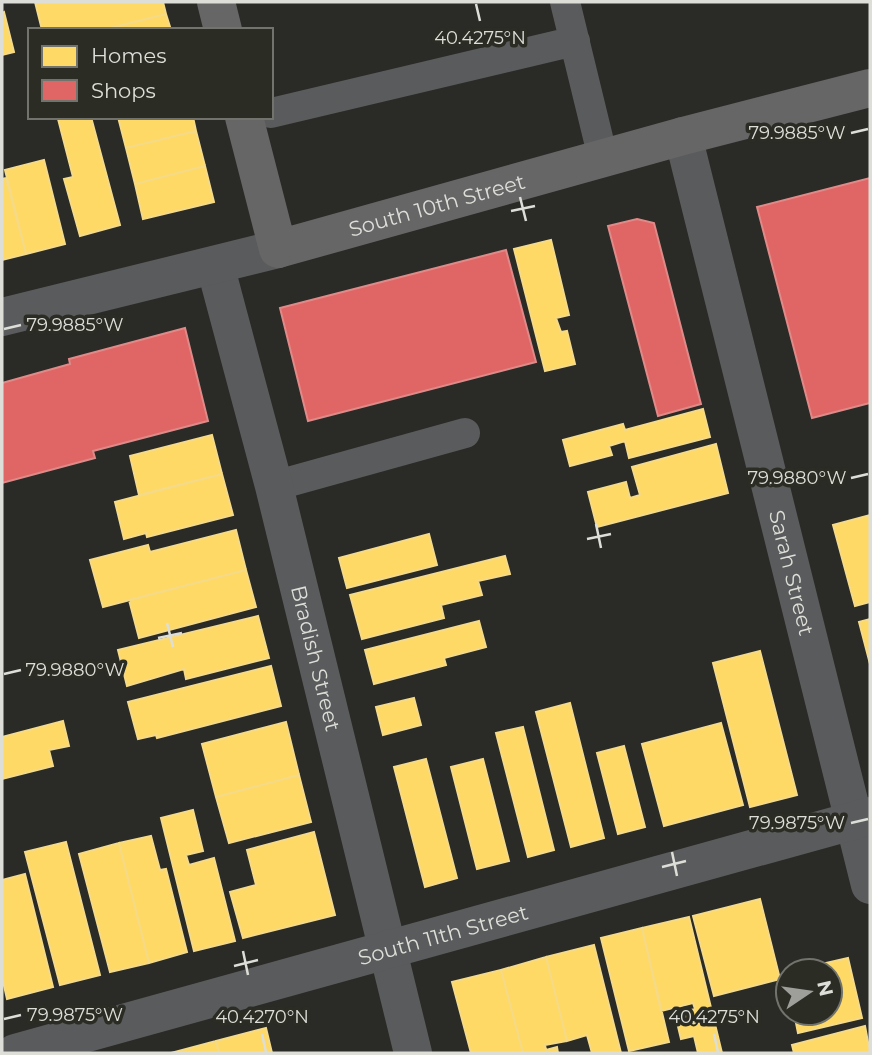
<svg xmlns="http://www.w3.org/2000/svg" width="872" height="1055" font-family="Montserrat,sans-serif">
<rect width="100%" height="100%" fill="#2a2a26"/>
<path fill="#ffd966" stroke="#f5da88" stroke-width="2" d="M35 2H163L166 14 102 30H42Z
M4 12 14 52 2 55V13Z
M166 14 171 30H102Z
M64 117H91L120 225 80 236 64 179 73 177 58 119Z
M118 117H193L196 131 126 148Z
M196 131 205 166 135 184 126 148Z
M44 160 65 244 26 254 5 170Z
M205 166 214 202 143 219 135 184Z
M6 178 26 254 2 260V179Z
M551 240 569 315 556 318 561 332 567 331 575 364 545 371 514 249Z
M703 409 710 437 629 458 625 441 609 446 612 455 570 466 563 440 623 424 625 430Z
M212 435 222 474 139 495 130 456Z
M716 444 728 493 597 527 588 492 626 482 630 498 640 495 632 467Z
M222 474 233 515 147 537 146 533 124 539 115 502Z
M870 515V602L855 606 833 525Z
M236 530 246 570 103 607 90 560 148 545 150 552Z
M429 534 437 565 347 588 339 558Z
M505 556 510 574 478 581 482 595 441 605 444 618 362 639 350 595Z
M246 570 256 607 139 638 129 600Z
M258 616 269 658 186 679 184 669 127 686 118 650Z
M870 619V664L859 622Z
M479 621 486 647 444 658 446 665 374 684 365 650Z
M760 651 797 795 750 807 713 663Z
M271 666 281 706 157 738 156 735 138 739 128 702Z
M414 698 421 725 383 735 376 707Z
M570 703 604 838 571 847 536 712Z
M63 721 69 746 49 750 53 766 2 779V737Z
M286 722 299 775 216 797 202 744Z
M721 723 743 805 664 826 642 744Z
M523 727 554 850 528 857 496 733Z
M624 746 645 827 618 834 597 753Z
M426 759 457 878 425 887 394 767Z
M483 759 509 861 477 869 451 767Z
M299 775 311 822 229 843 216 797Z
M193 810 203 851 186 855 189 865 214 858 235 941 194 951 161 818Z
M314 832 335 915 243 938 230 892 256 885 247 850Z
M151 836 160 870 166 869 187 952 149 963 119 843Z
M66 842 100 975 60 985 25 852Z
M119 843 149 963 110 972 79 854Z
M25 874 53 987 7 999 2 977V880Z
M760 899 780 979 714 996 693 916Z
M689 917 722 1053H698L694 1036 681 1039 675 1014 695 1009 693 1003 661 1011 642 928Z
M642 928 669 1042 629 1051 601 938Z
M594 945 621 1053H592L587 1035 567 1041 546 957Z
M546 957 567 1041 545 1045 546 1050 557 1047 558 1053H523L501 970Z
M848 958 862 1018 798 1033 794 1013H830V971H791Z
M501 970 523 1053H471L452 982Z
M865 1026 870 1053H794L792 1045Z
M266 1028 272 1053H219L216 1041Z
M216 1041 219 1053H171Z"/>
<path fill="#e06666" stroke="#df8a88" stroke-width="2" d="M870 178V403L812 418 757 207Z
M637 219 654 223 701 404 658 416 608 226Z
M506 250 536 362 308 421 280 308Z
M185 328 208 421 93 451 95 458 2 483V383L70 364 69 359Z"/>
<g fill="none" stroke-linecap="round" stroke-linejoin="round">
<path stroke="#5a5b5c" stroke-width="30" d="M565 2 603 158
M271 113 575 41
M274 486 465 433"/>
<g stroke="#5a5b5c" stroke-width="38">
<path id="s1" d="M683 136 870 885"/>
<path id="s2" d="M215 265 274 486 413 1053"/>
<path d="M2 317 278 249"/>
<path id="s3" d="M15 1053 870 816"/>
</g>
<g stroke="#666667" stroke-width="38">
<path d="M216 2 223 30"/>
<path id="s4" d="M244 117 278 249 683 136 870 88"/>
</g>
</g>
<path fill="none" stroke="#ddded8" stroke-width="2.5" d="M476 4 480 21M851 133 868 129M520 197 526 221M511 211 535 206M4 329 21 325M851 478 868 474M596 524 601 548M587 539 611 534M167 623 173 647M158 638 182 633M4 674 21 670M851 823 868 819M672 852 677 876M662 867 686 861M243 951 248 975M234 966 258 960M4 1019 21 1015M262 1034 266 1052M714 1034 718 1052"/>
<g text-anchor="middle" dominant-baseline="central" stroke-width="7" stroke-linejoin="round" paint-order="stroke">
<g font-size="21" fill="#ddded8" stroke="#2b2c24">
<text stroke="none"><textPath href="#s4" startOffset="301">South 10th Street</textPath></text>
<text stroke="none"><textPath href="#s1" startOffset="450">Sarah Street</textPath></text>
<text stroke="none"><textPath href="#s2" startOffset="406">Bradish Street</textPath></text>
<text stroke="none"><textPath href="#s3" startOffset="444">South 11th Street</textPath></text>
</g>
</g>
<g font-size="18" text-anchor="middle" fill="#ddded8" stroke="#2b2c24" stroke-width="7" stroke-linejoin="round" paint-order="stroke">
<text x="480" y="44">40.4275°N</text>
<text x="797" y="139">79.9885°W</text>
<text x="75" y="331">79.9885°W</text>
<text x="797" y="484">79.9880°W</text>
<text x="75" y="676">79.9880°W</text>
<text x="797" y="829">79.9875°W</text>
<text x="75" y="1021">79.9875°W</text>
<text x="262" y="1023">40.4270°N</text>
<text x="714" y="1023">40.4275°N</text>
</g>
<rect width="872" height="1055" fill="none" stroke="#ddded8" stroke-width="7"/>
<rect x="28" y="28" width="245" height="91" fill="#2b2c24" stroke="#72736c" stroke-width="2"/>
<rect x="42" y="46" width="35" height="21" fill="#ffd966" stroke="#72736c" stroke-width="2"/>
<text x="91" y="63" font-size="21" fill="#ddded8">Homes</text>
<rect x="42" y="80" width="35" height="21" fill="#e06666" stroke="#72736c" stroke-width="2"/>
<text x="91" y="98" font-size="21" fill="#ddded8">Shops</text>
<g transform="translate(809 992) rotate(77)"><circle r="33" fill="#2b2c24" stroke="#72736c" stroke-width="2"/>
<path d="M0-5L12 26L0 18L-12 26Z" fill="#9e9f9a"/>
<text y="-10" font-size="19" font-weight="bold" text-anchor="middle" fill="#ddded8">N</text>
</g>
</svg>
